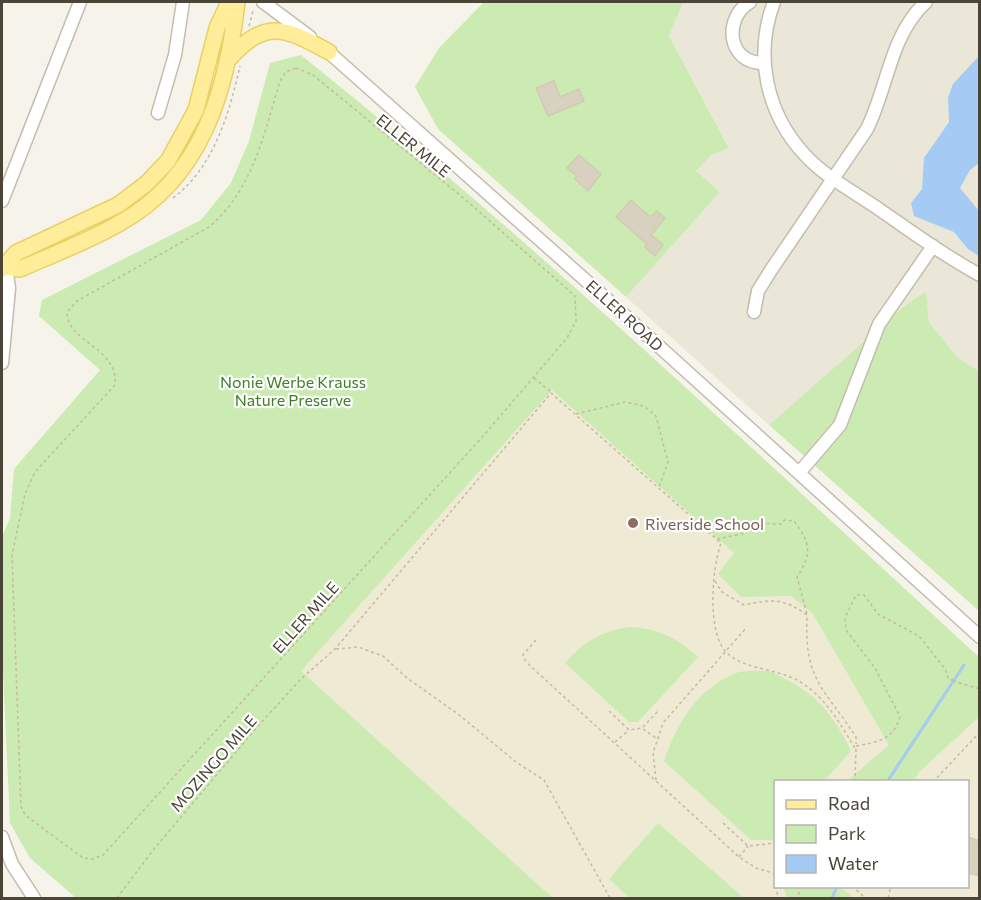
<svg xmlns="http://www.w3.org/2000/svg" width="981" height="900" font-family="Commissioner,sans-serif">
<rect width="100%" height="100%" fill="#f6f3ea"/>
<path fill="#eae6d8" d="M683 2H979V371L957 357 929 322 926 292 769 425 626 297 720 192 696 171 711 154 729 147 669 36Z"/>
<path fill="#efead4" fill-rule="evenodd" d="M552 390 979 657V898H553L301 671ZM776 782H968V886H776Z"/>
<path fill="#cbebb2" d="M484 2H683L669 36 729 148 711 155 696 171 720 192 626 297 438 129 415 87 439 48Z
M301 55C537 244 756 453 979 657V717L919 772 914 781H847L889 745 813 614 791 596 741 597 718 574 734 553 552 390 301 671 553 898H76L30 858 10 823 2 649V537L10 518 14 469 100 370 39 316 42 300 201 220 231 183 249 141 270 63Z
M926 292 929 322 957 357 979 371V611L769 425 907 304Z
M630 627C657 628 678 638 698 657L638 722H629L565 663C583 642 602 631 630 627Z
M769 671C812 690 831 709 851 751L824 781 776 782 775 836 772 840H751L664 761C677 723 697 689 736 673 745 670 759 671 769 671Z
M658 823 744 898H630L609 879Z
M839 887 851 895 850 898H788L783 888Z"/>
<path fill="#a5cbf4" d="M979 56V163L970 170 960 188 979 211V256L968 249 954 232 914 216 911 203 922 189 924 158 949 122 948 98 953 84Z"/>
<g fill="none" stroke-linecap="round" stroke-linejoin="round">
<path stroke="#a5cbf4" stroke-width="3" d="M887 782 964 665
M832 898 837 886"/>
</g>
<path fill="#d8d1bf" stroke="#d3cab2" stroke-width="1.5" d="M554 81 560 97 579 89 584 101 548 116 536 88Z
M579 155 601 174 588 191 575 179 577 176 567 168Z
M631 200 649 216H652L657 211 665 218 651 235 663 245 655 256 645 247 647 244 616 217Z
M968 837 980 841V876L968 873Z"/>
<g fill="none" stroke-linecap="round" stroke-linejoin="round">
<defs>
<path id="minor" d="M263 2 310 37
M750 2C723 18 727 64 764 63
M774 2C754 55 766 113 805 155 826 178 858 194 883 212 915 234 946 257 980 275
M324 48 610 302 980 637
M158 113 175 55 183 2
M2 201 80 2
M754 312 758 291 771 270 867 129C888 87 890 35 926 2
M2 363 9 288 6 267
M799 473 840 425 879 324 933 246
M2 837 12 864 34 898"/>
<path id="major" d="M227 61C265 18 284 27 329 52
M6 267 20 269C54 254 89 241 120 223 203 177 227 89 237 2
M2 269 16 253 118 205 146 184 168 161 196 110 217 28 229 2"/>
</defs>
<use href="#minor" stroke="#c2bdac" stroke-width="15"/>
<use href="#major" stroke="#ead064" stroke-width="18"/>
<path stroke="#c4bb9c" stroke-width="1.5" stroke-dasharray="3 3" stroke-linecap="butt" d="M249 26 253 11
M296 68 313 75 467 201 575 296 576 321 567 338 485 434 103 855 93 859 83 858 25 815 21 806 12 555 25 494 35 472 115 385C119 347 67 343 67 312L77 301 209 227C253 190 264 134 280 81L286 72Z
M173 198C214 167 229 114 240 66
M534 378 551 392
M576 414 625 402 644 406 656 416 668 462 659 487
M717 539 746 533C756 518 766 525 781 524L784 520 794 521C811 543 812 554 797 577L807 614
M715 581 722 592 744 605C772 599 784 598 807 615 804 681 823 686 856 737V744
M536 640 523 655 526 662 739 857 756 868 776 874
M336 649 358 647 383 656 407 678 458 714 516 762 544 780 610 898
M953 681 980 689
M609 711 629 730 642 728 659 710
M643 729 656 738
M615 742 629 730
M856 746C878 742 893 740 900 717L875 668 846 630 845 618 856 595H864L878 614 919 636 945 669 949 680H954
M856 749 855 779 860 782
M656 780 653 753 663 723 747 627
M933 782 980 732
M723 823 748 846 776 843
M739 857 748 846
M776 886 778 898
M797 886 800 898
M852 886 865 898
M117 898 154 849 258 726 301 679 335 649 551 393 721 543C712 568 706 635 728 654 745 669 776 669 797 680 825 696 840 723 856 750
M888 898 891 886"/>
<use href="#minor" stroke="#fff" stroke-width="12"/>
<use href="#major" stroke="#ffed9a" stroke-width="15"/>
</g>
<circle fill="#8d6e63" stroke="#fff" stroke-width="2" cx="633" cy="523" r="6"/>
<g text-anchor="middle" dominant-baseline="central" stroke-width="4.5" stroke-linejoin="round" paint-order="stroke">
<g font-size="16" fill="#4a4537" stroke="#fff">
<text transform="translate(414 145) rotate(39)">ELLER MILE</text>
<text transform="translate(625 315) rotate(42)">ELLER ROAD</text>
<text transform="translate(305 617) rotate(-48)">ELLER MILE</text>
<text transform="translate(213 763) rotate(-49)">MOZINGO MILE</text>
</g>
<g font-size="16" fill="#3f8027" stroke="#fff">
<text x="293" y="381">Nonie Werbe Krauss<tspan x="293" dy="18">Nature Preserve</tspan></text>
</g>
<g font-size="16" fill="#785e54" stroke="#fff" text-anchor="start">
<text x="645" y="523">Riverside School</text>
</g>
</g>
<rect width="981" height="900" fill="none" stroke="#4a4537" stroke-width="6"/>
<rect x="774" y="780" width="195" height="108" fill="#ffffff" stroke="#b7b5af" stroke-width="1.5"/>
<rect x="786" y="800" width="30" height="9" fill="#ffed9a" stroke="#b7b5af" stroke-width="1.5"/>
<text x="828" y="810" font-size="18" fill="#4a4537">Road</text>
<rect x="786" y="825" width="30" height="18" fill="#cbebb2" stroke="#b7b5af" stroke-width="1.5"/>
<text x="828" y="840" font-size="18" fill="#4a4537">Park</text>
<rect x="786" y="855" width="30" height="18" fill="#a5cbf4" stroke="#b7b5af" stroke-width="1.5"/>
<text x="828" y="870" font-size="18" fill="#4a4537">Water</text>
</svg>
